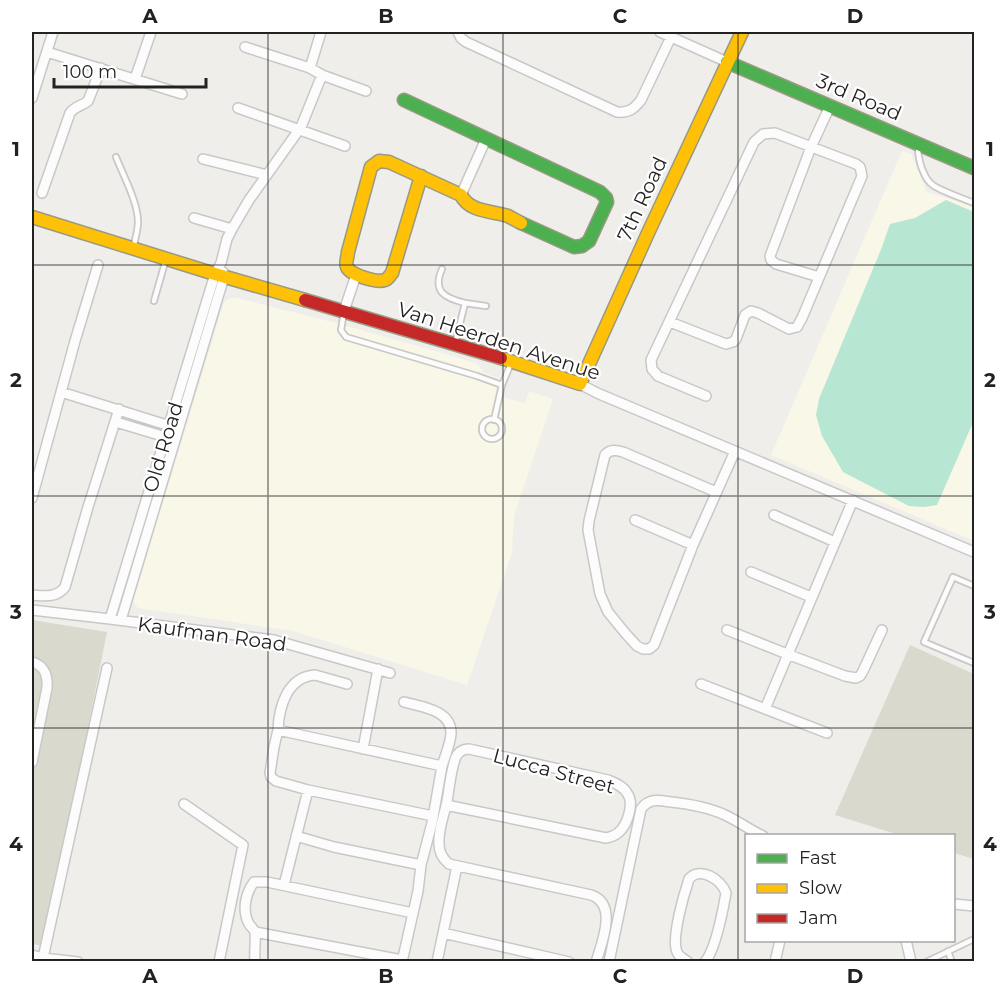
<svg xmlns="http://www.w3.org/2000/svg" width="1006" height="993" font-family="Montserrat,sans-serif">
<rect width="100%" height="100%" fill="#f0eeeb"/>
<path fill="#f8f7e8" d="M902 151 911 154 927 192 974 206V541L771 455Z
M230 298H237L336 323 453 356 478 364 483 372 499 379 507 363 512 365 503 397 525 403 529 391 553 399 514 516 512 553 467 685 293 631 138 608 133 601 224 302Z"/>
<path fill="#d9d9cd" d="M32 620 107 632 44 946 32 944Z
M910 645 974 674V859L954 853V836L899 835 835 815Z"/>
<path fill="#b7e6d2" d="M946 200 974 212V420L937 505 924 507 909 506 843 472 822 436 816 415 819 399 882 247 890 224 915 218Z"/>
<g fill="none" stroke-linecap="round" stroke-linejoin="round">
<defs>
<path id="lane" d="M918 147C918 159 923 179 934 186 946 193 962 198 974 203
M116 157C123 175 138 202 138 222 138 230 135 238 134 246
M442 269C432 292 445 298 465 303
M154 301 166 259
M344 312 341 330 346 337 477 376 499 384 502 385 512 361
M455 344 465 303 486 306
M482 429a10 10 0 1 1 20 0a10 10 0 1 1-20 0Z
M494 420 502 385
M974 586 953 577 924 642 974 663
M948 951 952 962
M926 962 974 939"/>
<path id="street" d="M458 32 461 38 466 42 617 112C629 113 634 109 641 100L671 37
M660 32 727 62
M245 47 310 68 322 75 366 91
M47 52 182 94
M310 68 321 32
M135 79 151 32
M32 98 53 32
M238 108 345 146
M203 159 267 175
M42 193 70 113C75 106 82 106 88 101L101 68
M461 195 486 139
M194 218 232 229
M819 277 776 264 771 260 770 256 811 147 830 106
M344 311 356 275
M670 322 726 344 733 342 736 339 745 315 751 311 758 313 789 329 797 327 802 318 862 176 860 167 856 164 775 133 763 134 754 142 651 360 652 369 658 376 706 396
M580 384 597 393 974 552
M61 392 173 427
M116 422 169 438
M716 492 623 452C616 450 610 449 605 455L589 521 588 530 600 594 608 612 626 634 637 646 643 649H649L654 645 693 545 735 451
M32 498 75 341 98 265
M774 515 835 542
M635 520 693 545
M751 572 811 597
M32 595C44 596 57 598 65 587L88 507 119 409
M32 610 110 619 274 640 390 673
M110 619 215 274 221 263 227 239 232 229 249 200 301 127 322 75
M121 620 224 277 223 272
M727 630 787 654 845 676 856 678 860 676 863 671 882 630
M32 662C45 666 48 675 47 688L32 762
M347 684 315 675C287 677 279 707 278 730L442 766C445 756 450 745 451 734 452 710 422 707 404 702
M701 684 827 733
M765 709 853 500
M278 730 274 747 270 773 271 777 276 781 308 790 433 816
M363 749 378 669
M184 804 243 845 219 962
M446 805 606 838C611 837 615 836 619 832 627 825 635 803 627 793 623 786 615 783 608 780L469 749C464 749 460 751 457 755 451 764 449 794 446 806 443 818 438 831 439 844 439 852 443 859 449 864L591 895C618 904 602 942 596 962
M296 836 334 847 421 865
M284 885 308 790
M954 904 974 906
M255 932 402 960
M443 933 569 962
M906 940 911 962
M32 955 43 958 78 962
M43 958 107 668
M255 962C254 955 256 935 255 932 254 929 251 927 249 924 242 911 245 894 254 882H267L413 913
M402 962 418 891 421 865 432 823 442 766
M437 962 457 866
M609 962 641 809C649 798 658 800 671 802 690 804 708 807 725 815 738 821 750 830 763 836
M688 962C684 959 679 957 677 952 671 938 684 894 689 879 700 866 721 879 726 893 723 910 716 949 705 962
M775 962 780 940"/>
<path id="fast" d="M727 62 974 168
M404 100 600 192 606 198 607 202 589 241 582 246 574 247 521 223"/>
<path id="slow" d="M421 176 392 273C390 275 388 279 385 280 377 283 350 275 347 267 345 263 348 256 348 252L371 167 379 161 389 162 461 195C469 212 492 211 508 216 512 218 517 221 521 223
M32 217 215 274 305 300
M501 358 580 384 648 233 742 32"/>
<path id="jam" d="M305 300 501 358"/>
</defs>
<use href="#lane" stroke="#c9c8c7" stroke-width="8"/>
<use href="#street" stroke="#c9c8c7" stroke-width="12"/>
<use href="#fast" stroke="#999a82" stroke-width="15"/>
<use href="#slow" stroke="#999a82" stroke-width="15"/>
<use href="#jam" stroke="#999a82" stroke-width="15"/>
<use href="#lane" stroke="#fdfcfc" stroke-width="4.5"/>
<use href="#street" stroke="#fdfcfc" stroke-width="9"/>
<use href="#fast" stroke="#4caf50" stroke-width="12"/>
<use href="#slow" stroke="#ffc107" stroke-width="12"/>
<use href="#jam" stroke="#c62828" stroke-width="12"/>
</g>
<path fill="none" stroke="#222" stroke-width="1.5" stroke-opacity="0.55" d="M268 32V962M503 32V962M738 32V962M32 265H974M32 496H974M32 728H974"/>
<g text-anchor="middle" dominant-baseline="central" stroke-width="4.5" stroke-linejoin="round" paint-order="stroke">
<g font-size="20" fill="#222" stroke="#fff">
<text transform="translate(859 97) rotate(23)">3rd Road</text>
<text transform="translate(642 199) rotate(-65)">7th Road</text>
<text transform="translate(499 341) rotate(18)">Van Heerden Avenue</text>
<text transform="translate(163 447) rotate(-73)">Old Road</text>
<text transform="translate(212 634) rotate(8)">Kaufman Road</text>
<text transform="translate(554 771) rotate(15)">Lucca Street</text>
</g>
</g>
<rect width="1006" height="993" fill="none" stroke="#ffffff" stroke-width="66"/>
<rect x="745" y="834" width="210" height="108" fill="#ffffff" stroke="#a7a7a7" stroke-width="1.5"/>
<rect x="757" y="854" width="30" height="9" fill="#4caf50" stroke="#a7a7a7" stroke-width="1.5"/>
<text x="799" y="864" font-size="18" fill="#222222">Fast</text>
<rect x="757" y="884" width="30" height="9" fill="#ffc107" stroke="#a7a7a7" stroke-width="1.5"/>
<text x="799" y="894" font-size="18" fill="#222222">Slow</text>
<rect x="757" y="914" width="30" height="9" fill="#c62828" stroke="#a7a7a7" stroke-width="1.5"/>
<text x="799" y="924" font-size="18" fill="#222222">Jam</text>
<path d="M54 78v9h152v-9" fill="none" stroke="#222222" stroke-width="3"/>
<text x="63" y="78" font-size="18" fill="#222222" stroke="#ffffff" stroke-width="4.5" paint-order="stroke">100 m</text>
<rect x="33" y="33" width="940" height="927" fill="none" stroke="#222" stroke-width="2"/>
<g font-size="20" text-anchor="middle" font-weight="bold" fill="#222">
<text x="150" y="23">A</text>
<text x="386" y="23">B</text>
<text x="620" y="23">C</text>
<text x="855" y="23">D</text>
<text x="16" y="156">1</text>
<text x="990" y="156">1</text>
<text x="16" y="387">2</text>
<text x="990" y="387">2</text>
<text x="16" y="619">3</text>
<text x="990" y="619">3</text>
<text x="16" y="851">4</text>
<text x="990" y="851">4</text>
<text x="150" y="983">A</text>
<text x="386" y="983">B</text>
<text x="620" y="983">C</text>
<text x="855" y="983">D</text>
</g>
</svg>
